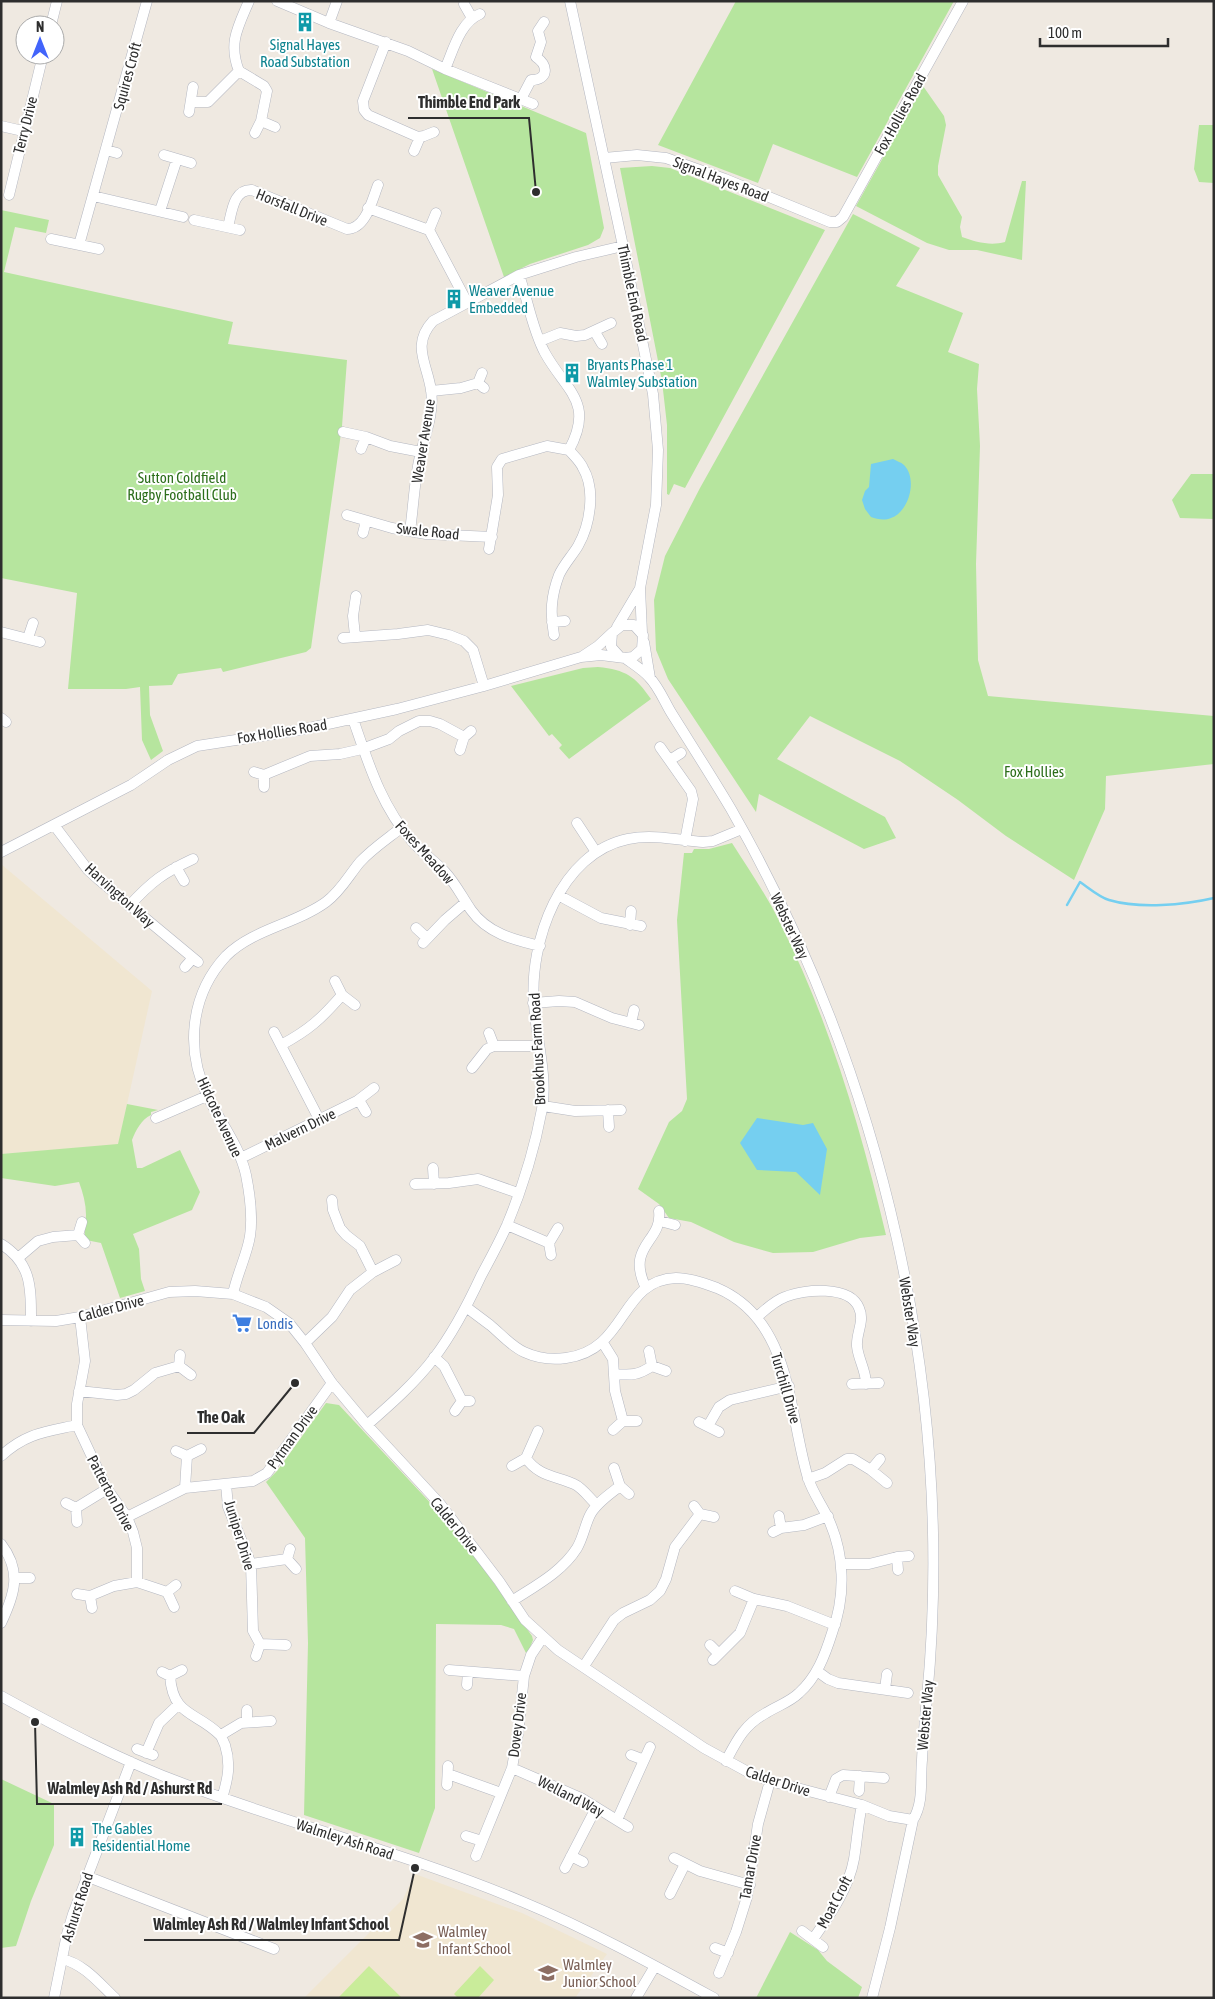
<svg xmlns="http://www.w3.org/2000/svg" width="1215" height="1999" font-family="'Asap Condensed',sans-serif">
<rect width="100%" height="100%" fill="#efe9e1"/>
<path fill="#f0e6d1" d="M1 864 152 991 118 1145 1 1154Z
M415 1874 522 1913 607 1954 575 1998H304L403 1899Z"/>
<path fill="#b6e59e" d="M736 1H954L857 177 773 144 758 183 658 145Z
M432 69 586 133 604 228 600 238 588 245 530 264 504 277Z
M923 86 944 116 946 125 938 166V175L962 217 960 227 962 237C976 242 990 246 1005 242L1022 181H1026L1022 260 977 250H949L927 243 856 206Z
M1199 125H1214V183L1199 182 1194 169Z
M652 166 670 168 825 230 685 488 674 484 669 495 667 494V425L662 381 620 168Z
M1 210 49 220 46 233 15 227 4 272 233 322 228 344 347 360 342 426 311 648 306 652 223 672 221 668 178 674 172 685 149 686 150 715 163 751 151 760 142 740 140 687 126 689H68L77 593 1 578Z
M853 214 920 248 896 286 963 313 948 352 979 364 977 389 980 446 976 564 978 660 988 696 1214 716V764L1106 776 1105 809 1074 880 1006 836 958 800 900 761 810 716 777 759 885 817 896 838 864 849 759 794 756 812 668 679 656 650 654 600 665 556 700 488Z
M1191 474H1214V519L1180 518 1172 500Z
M598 667C626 670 635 676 651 699L569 759 559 748 562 745 552 734 549 736 511 686 583 668Z
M732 843C749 870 768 897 781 925 830 1022 861 1130 886 1235L860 1238 813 1252 773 1253 734 1242 691 1222 669 1218 659 1204 638 1189 669 1122 682 1111 687 1099 677 920 684 853H692L694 849H709Z
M127 1104 158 1110 151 1112V1115C141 1120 136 1130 132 1140L137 1168H142L180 1150 200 1192 192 1210 133 1234 139 1249 141 1279 145 1291 120 1298 101 1243 86 1240C83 1232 86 1224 86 1215 86 1204 83 1193 79 1182L55 1186 1 1178V1154L118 1144Z
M326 1403 339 1405 437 1510 478 1561 532 1636 533 1640 527 1655 514 1629 501 1625 436 1624 435 1808 419 1853 304 1815 308 1643 305 1538 266 1482 277 1471Z
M1 1779 54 1804V1845L31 1901 16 1946 1 1948Z
M790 1932 818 1950 827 1961 862 1987 858 1998H756Z"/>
<path fill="#c9ec9a" d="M369 1966 402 1998H338Z
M480 1966 494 1980 478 1998H458L454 1994Z"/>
<path fill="#75cff0" d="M893 459C896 461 901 462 904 465 918 479 909 512 891 518 884 521 877 519 871 517L865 509 862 500 865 491 869 487 871 464Z
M757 1118 803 1125 813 1123 827 1149 820 1195 796 1172 757 1170 740 1143Z"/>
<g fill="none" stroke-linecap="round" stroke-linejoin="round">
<path stroke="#75cff0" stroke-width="2.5" d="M1067 905 1080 882C1089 888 1099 897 1109 900 1139 909 1184 905 1214 898"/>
<defs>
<path id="minor" d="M249 1C238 27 228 43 239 71L264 86 267 91 261 121 255 133
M277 1 329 23 408 51 445 69 533 104
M570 1 623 246 653 394 658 450 656 505 640 588 642 633
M464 4 472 18
M329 23 337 1
M51 25 57 1
M386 42 363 101 364 110 368 115 418 137 424 136 434 132
M445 69C453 51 460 22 480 14
M521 99 531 80C548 80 549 66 536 57L541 42 538 31 544 22
M191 102H208L239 71
M189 112 193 87
M261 121 275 127
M1 126 23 131
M106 150 117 153
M414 151 420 137
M164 155 191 163
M604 158 637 155 666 158 725 179 830 222H837L843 217 963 1
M9 195 43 55
M93 196 183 217
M368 208 429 230 467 302
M160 211 177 159
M194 220 240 230
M228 227C232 212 233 189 252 190L347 229C366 229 372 200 378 185
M429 230 436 213
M51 239 99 249
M79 245 147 1
M519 275C528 300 532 329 545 353 566 391 595 402 569 450
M595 332 602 344
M540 341 560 333 576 336 585 335 611 323
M482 373 478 383 484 388
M431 391 461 388 478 383
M343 432 366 437 361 449
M366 437 390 446 421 452
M347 515 392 528 426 534 492 537
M410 531C413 510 414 487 418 466 422 442 435 415 431 390 427 363 411 345 433 321L519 275 576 257 623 246
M363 533 366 521
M489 549 498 495 497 467 502 459 547 446 569 450
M552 622 565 621
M617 627 639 590
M1 632 40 642
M554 635C550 613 551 596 559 575 564 564 572 556 578 546 590 525 596 490 583 468 580 461 574 456 569 450
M355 636 353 616 356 596
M28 638 33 623
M343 638 398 634 428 630 449 635 464 641 473 650 484 686
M644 642 650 678
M583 656 598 646 612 633
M625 658C633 664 643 670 649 677 659 687 665 703 672 714 692 746 712 777 731 809 883 1075 956 1393 927 1698 925 1719 923 1739 922 1760 920 1781 924 1802 913 1820L890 1928 872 1998
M1 718 6 722
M353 719C368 762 381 806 412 841 422 853 435 861 445 872 456 884 462 897 471 910 487 933 514 940 540 946
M660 747 691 791 693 799 685 841
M460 750 464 737 471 731
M670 760 681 753
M254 772 264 775V787
M264 775 310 756 340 754 362 749 389 739 399 731 419 721H430L440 724 464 737
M577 823 596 852
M54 825 88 870 98 879 198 962
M1 852 131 785 168 760 197 746 300 730 397 709 484 686 581 657 601 655 625 658 633 657 642 649 643 635 634 625H622L612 633 611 647 620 657
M176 867 184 881
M558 895 601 918 641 926
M129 906C152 881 163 873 193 859
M630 925 631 911
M416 928 427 938
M423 943 445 920 466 902
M185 967 193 958
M335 981 342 995 355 1005
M533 1003 559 1001 575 1002 612 1018 639 1025
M631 1023 634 1010
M274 1032 319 1119
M489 1033 494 1046
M281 1045C309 1030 321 1019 342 995
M472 1068 487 1049 494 1046H539
M359 1100 366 1112
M543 1106 575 1111 621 1110
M608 1110 609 1127
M156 1118 207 1096
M241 1158 357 1101 374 1088
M433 1168 434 1184
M415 1184 449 1183 478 1179 518 1193
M332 1200 333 1210 340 1228 346 1235 360 1246 373 1272
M660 1221 675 1225
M507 1225 549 1243
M78 1235 82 1222
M1 1244C32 1263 31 1289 31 1321
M551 1255 549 1243 558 1228
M18 1258 38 1241 53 1237 78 1235 85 1243
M646 1288C625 1245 663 1242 659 1211
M233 1294C237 1274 247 1255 250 1236 253 1216 250 1195 246 1175 240 1147 221 1123 208 1097 185 1050 190 995 226 956 253 929 296 924 326 902 341 891 349 875 360 862 372 849 387 839 401 828
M466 1307C474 1313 482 1319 490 1325 501 1334 511 1346 524 1352 537 1358 552 1360 566 1358 628 1350 619 1280 676 1278 690 1278 704 1283 717 1288 792 1320 788 1411 808 1478 812 1491 821 1504 827 1516 845 1553 846 1595 832 1633 825 1655 817 1677 799 1693 790 1702 777 1706 766 1713 744 1725 737 1740 726 1761
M80 1317 85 1361 77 1404V1425L107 1489 127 1517 133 1532 137 1548V1582
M757 1317C765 1310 774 1301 785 1297 804 1289 850 1285 859 1308 865 1321 856 1333 857 1346 858 1359 866 1370 866 1384
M1 1320 56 1321 80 1317 169 1292 195 1291 233 1294 266 1307 289 1323 305 1343 332 1383 367 1425 441 1505 499 1581 525 1620 558 1650 704 1748 748 1772 770 1781 862 1805 889 1816 913 1820
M305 1343 332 1317 350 1290 373 1272 396 1260
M603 1343 613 1359 615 1391 623 1421
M649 1351 652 1366 666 1371
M180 1355 179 1366 191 1375
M434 1357 444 1366 462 1401
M614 1374C631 1375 637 1376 652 1366
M852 1384 879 1383
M79 1391 117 1395 126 1394 134 1390 155 1373 179 1366
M455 1411 462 1401H470
M699 1422 719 1432
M367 1425C391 1404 415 1383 434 1358 453 1333 468 1304 481 1276 490 1259 499 1243 507 1225 522 1189 535 1147 542 1109 548 1078 536 1036 534 1004 529 942 560 853 628 839 652 834 679 840 703 842L713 841 742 829
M708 1426 719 1407 730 1400 789 1386
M613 1430 623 1421H637
M176 1451 187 1456 201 1449
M1 1456C26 1433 45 1432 77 1425
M526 1458 538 1431
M512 1466 526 1458C538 1476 556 1476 574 1484 583 1488 590 1499 597 1505
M614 1468 620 1486 629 1494
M871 1470 880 1459
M808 1479 825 1473 847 1459H853L871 1470 887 1483
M226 1484 228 1507 251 1564 253 1631 260 1644 286 1645
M185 1488 187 1456
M66 1503 76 1508 77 1522
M694 1506 700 1514 714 1517
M76 1508 107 1489
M779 1516 781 1528
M127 1517 185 1488 253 1481 267 1473 332 1383
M773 1532 781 1528 804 1525 828 1516
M1 1544C22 1571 15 1594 1 1623
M290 1549 287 1559 296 1569
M897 1557 898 1570
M251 1564 287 1559
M842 1564H869L897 1557 909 1556
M15 1578H30
M735 1591 754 1599 787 1606 835 1625
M77 1594 90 1596 92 1608
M90 1596 114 1586 137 1582 167 1592
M512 1601C535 1586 562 1572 577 1548 583 1538 585 1525 590 1515 596 1503 610 1494 620 1486
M174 1607 167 1592 176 1585
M710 1645 719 1654
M256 1656 260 1644
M713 1660 740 1633 754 1599
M584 1666 614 1620 623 1613 650 1600 660 1591 666 1579 675 1547 700 1514
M449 1670 524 1676
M817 1671 828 1679 838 1683 908 1693
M162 1672 170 1676 182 1670
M170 1676C173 1717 196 1711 220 1735 222 1737 223 1741 225 1745 231 1764 228 1779 222 1798
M467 1685 468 1672
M885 1689 887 1674
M1 1696C61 1729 120 1760 184 1784 295 1826 412 1855 523 1902 588 1929 652 1964 714 1998
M247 1710V1721
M221 1735 241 1723 271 1721
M137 1749 153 1755
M146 1753 159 1723 178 1705
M631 1755 644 1760
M512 1768 581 1798 628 1827
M448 1774 501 1793
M447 1785 448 1766
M859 1791 860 1776
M829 1797 836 1779 843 1775 884 1778
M617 1820 650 1747
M466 1836 482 1841
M476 1856 512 1768 518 1734 524 1676 531 1655 543 1637
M571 1856 583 1862
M674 1858 700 1871 750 1885
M565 1868 596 1808
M86 1876 274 1949
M670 1894 685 1864
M802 1931 823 1947
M813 1939C830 1915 849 1888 854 1859 857 1841 858 1823 862 1805
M715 1948 728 1953
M62 1959C84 1964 99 1983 115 1998
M719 1973 736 1932 747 1897 758 1824 770 1781
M54 1998 67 1934 73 1914 131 1762
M636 1998 655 1966"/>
</defs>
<use href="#minor" stroke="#b4b7c1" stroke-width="11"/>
<use href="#minor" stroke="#fff" stroke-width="10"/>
</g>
<defs>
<symbol id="building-bare" viewBox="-9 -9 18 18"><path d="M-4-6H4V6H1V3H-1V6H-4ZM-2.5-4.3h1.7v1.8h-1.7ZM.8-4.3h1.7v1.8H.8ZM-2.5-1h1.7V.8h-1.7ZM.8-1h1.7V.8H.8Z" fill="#0f9aa8" stroke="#fff" stroke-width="2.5" paint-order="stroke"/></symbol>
<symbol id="supermarket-bare" viewBox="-9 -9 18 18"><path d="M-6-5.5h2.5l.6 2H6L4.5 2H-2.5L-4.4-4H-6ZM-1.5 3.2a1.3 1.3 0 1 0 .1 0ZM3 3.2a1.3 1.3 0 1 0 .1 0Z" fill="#3f7fe0" stroke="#fff" stroke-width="2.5" paint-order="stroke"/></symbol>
<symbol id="school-bare" viewBox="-9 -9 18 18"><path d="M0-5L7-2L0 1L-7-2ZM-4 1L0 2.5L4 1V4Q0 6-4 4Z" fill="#8d6e63" stroke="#fff" stroke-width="2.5" paint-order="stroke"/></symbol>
</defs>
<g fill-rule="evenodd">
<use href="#building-bare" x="291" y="8" width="28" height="28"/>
<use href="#building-bare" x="440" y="285" width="28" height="28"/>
<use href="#building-bare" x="558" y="359" width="28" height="28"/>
<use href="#supermarket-bare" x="228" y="1309" width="28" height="28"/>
<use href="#building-bare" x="63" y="1823" width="28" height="28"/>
<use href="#school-bare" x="409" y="1926" width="28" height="28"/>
<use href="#school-bare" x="534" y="1959" width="28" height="28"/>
</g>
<g text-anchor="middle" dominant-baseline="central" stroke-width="4" stroke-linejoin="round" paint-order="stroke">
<g font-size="15" fill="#0d838f" stroke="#fff" text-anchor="start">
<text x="305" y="44" text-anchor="middle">Signal Hayes<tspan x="305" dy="17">Road Substation</tspan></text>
<text x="469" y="290">Weaver Avenue<tspan x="469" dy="17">Embedded</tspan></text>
<text x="587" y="364">Bryants Phase 1<tspan x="587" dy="17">Walmley Substation</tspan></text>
<text x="92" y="1828">The Gables<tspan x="92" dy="17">Residential Home</tspan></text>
</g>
<g font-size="15" fill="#2e2e2e" stroke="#fff">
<text transform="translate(127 76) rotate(-75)">Squires Croft</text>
<text transform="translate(900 114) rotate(-61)">Fox Hollies Road</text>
<text transform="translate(25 125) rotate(-76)">Terry Drive</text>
<text transform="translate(721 179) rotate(21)">Signal Hayes Road</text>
<text transform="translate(292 207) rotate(22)">Horsfall Drive</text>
<text transform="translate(633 293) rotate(78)">Thimble End Road</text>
<text transform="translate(423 441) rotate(-81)">Weaver Avenue</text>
<text transform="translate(428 531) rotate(6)">Swale Road</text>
<text transform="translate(282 731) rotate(-9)">Fox Hollies Road</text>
<text transform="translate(425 852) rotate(48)">Foxes Meadow</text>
<text transform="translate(120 895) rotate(42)">Harvington Way</text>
<text transform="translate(790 926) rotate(65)">Webster Way</text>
<text transform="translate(537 1049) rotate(-93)">Brookhus Farm Road</text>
<text transform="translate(220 1117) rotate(65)">Hidcote Avenue</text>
<text transform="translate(300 1129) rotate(-26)">Malvern Drive</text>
<text transform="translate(111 1308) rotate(-15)">Calder Drive</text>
<text transform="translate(910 1312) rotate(81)">Webster Way</text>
<text transform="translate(786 1388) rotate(74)">Turchill Drive</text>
<text transform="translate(292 1437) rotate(-54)">Pytman Drive</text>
<text transform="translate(111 1493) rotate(62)">Patterton Drive</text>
<text transform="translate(455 1525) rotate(51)">Calder Drive</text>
<text transform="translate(240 1535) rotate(73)">Juniper Drive</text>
<text transform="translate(925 1715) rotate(-85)">Webster Way</text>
<text transform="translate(517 1725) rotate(-83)">Dovey Drive</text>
<text transform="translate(778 1781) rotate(18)">Calder Drive</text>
<text transform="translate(571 1796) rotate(27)">Welland Way</text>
<text transform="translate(345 1839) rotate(18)">Walmley Ash Road</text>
<text transform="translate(750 1867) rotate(-80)">Tamar Drive</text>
<text transform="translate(834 1902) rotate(-62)">Moat Croft</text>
<text transform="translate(77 1907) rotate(-72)">Ashurst Road</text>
</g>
<g font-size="15" fill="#2c6e1b" stroke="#fff">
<text x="182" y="477">Sutton Coldfield<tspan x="182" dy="17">Rugby Football Club</tspan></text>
<text x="1034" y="771">Fox Hollies</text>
</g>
<g font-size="15" fill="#366cbe" stroke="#fff" text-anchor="start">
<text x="257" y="1323">Londis</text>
</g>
<g font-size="15" fill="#785e54" stroke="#fff" text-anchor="start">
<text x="438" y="1931">Walmley<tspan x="438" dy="17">Infant School</tspan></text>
<text x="563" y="1964">Walmley<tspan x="563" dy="17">Junior School</tspan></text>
</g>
</g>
<path fill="none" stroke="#2e2e2e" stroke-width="2" d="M536 192L529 118H408M295 1383L254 1433H187M35 1722L37 1804H222M415 1868L399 1940H144"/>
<g fill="#2e2e2e" stroke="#fff" stroke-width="2">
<circle cx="536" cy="192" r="5"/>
<circle cx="295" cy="1383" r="5"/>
<circle cx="35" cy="1722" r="5"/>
<circle cx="415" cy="1868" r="5"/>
</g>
<g font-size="16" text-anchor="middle" font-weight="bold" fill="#2e2e2e" stroke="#fff" stroke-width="4" stroke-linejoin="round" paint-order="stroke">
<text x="469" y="108">Thimble End Park</text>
<text x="221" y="1423">The Oak</text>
<text x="130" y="1794">Walmley Ash Rd / Ashurst Rd</text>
<text x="271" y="1930">Walmley Ash Rd / Walmley Infant School</text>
</g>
<rect width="1215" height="1999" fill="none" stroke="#2e2e2e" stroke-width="5"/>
<g transform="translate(40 40)"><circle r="24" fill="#ffffff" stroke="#ababab"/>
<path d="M0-4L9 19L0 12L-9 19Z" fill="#4264fb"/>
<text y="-8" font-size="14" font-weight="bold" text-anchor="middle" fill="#2e2e2e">N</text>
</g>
<path d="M1040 38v8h128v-8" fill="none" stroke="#2e2e2e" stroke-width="2.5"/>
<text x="1048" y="38" font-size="15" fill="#2e2e2e" stroke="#ffffff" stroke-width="4" paint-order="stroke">100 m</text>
</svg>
